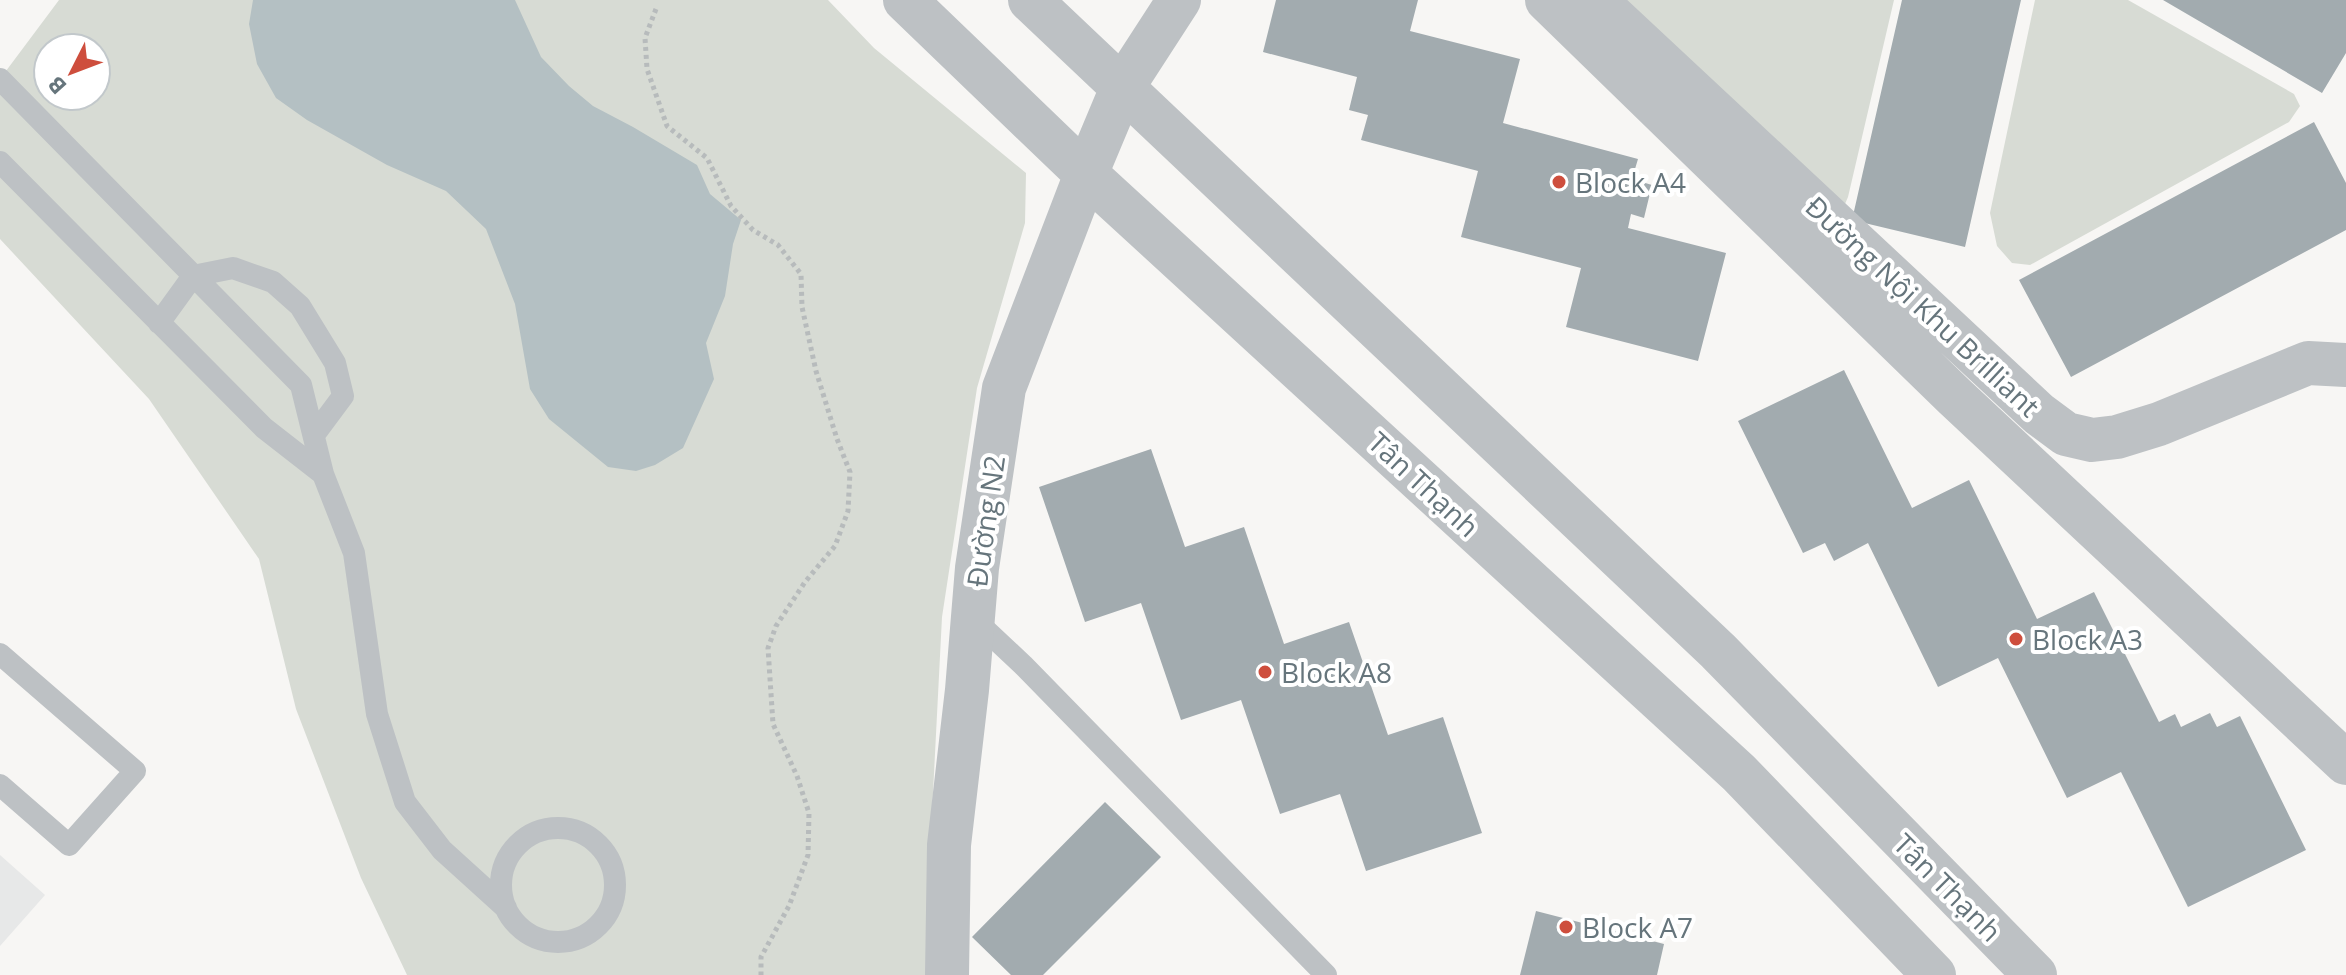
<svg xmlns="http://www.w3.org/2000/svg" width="2346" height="975" font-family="'Open Sans',sans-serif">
<rect width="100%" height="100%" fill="#f7f6f4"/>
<path fill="#e7e8e8" d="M0 855 45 895 0 946Z"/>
<path fill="#d7dbd4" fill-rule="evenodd" d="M59 0H828L874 48 1026 173 1025 223 977 388 942 617 927 910V975H407L361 878 296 709 259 559 149 399 0 239V79ZM48 48H96V96H48Z
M1617 0H1894L1848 197 1842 211Z
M2035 0H2128L2294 94 2300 106 2289 122 2030 265 2012 263 1997 246 1990 213Z"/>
<path fill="#b4c0c3" d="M253 0H515L541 57 569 86 593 106 633 127 697 165 710 194 741 220 733 244 725 296 706 343 714 379 683 448 655 465 636 471 608 467 549 419 530 389 515 304 486 229 446 191 387 165 307 120 276 98 257 64 249 24Z"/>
<path fill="#a2abaf" d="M1276 0H1418L1410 31 1520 59 1503 123 1638 159 1632 179 1652 185 1644 218 1631 214 1628 228 1726 253 1698 361 1566 327 1581 268 1461 237 1478 171 1361 140 1368 115 1349 110 1357 77 1263 52Z
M1902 0H2021L1965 247 1852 220Z
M2163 0H2346V53L2322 93Z
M2314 122 2346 183V230L2071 377 2019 280Z
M1844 370 1912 508 1969 480 2037 619 2094 592 2159 722 2175 714 2181 727 2210 713 2217 727 2240 716 2306 850 2188 907 2121 772 2067 798 1998 658 1938 687 1868 543 1834 561 1825 543 1803 553 1738 421Z
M1151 449 1185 547 1244 527 1284 644 1349 622 1388 735 1443 717 1482 833 1366 871 1340 794 1280 814 1241 700 1181 720 1141 603 1085 622 1039 487Z
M1105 802 1161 857 1043 975H1011L972 937Z
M1536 911 1664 944 1657 975H1520Z"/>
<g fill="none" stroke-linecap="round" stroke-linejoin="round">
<path stroke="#b7bbbc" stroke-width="5" stroke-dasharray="4 4" stroke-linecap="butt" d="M656 9 645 38 647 69 667 126 707 158 731 206 753 230 778 245 801 274 802 307 816 371 837 439 850 472 848 511 835 546 805 582 776 626 768 648 773 724 797 776 809 813 808 855 789 906 761 957V975"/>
<path stroke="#bdc1c4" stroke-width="22" d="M0 79 301 385 323 474 354 553 377 714 405 802 442 850 506 908
M0 162 264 428 323 474
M159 323 193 276 233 268 273 282 300 306 335 363 343 396 314 435
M974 619 1023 665 1326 975
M0 654 135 771 69 845 0 785
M501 885a57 57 0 1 1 114 0a57 57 0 1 1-114 0Z"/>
<path stroke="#bdc1c4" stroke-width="44" d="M905 0 1086 174 1739 773 1934 975
M1030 0 1718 651 2035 975
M1547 0 1954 396 2346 763
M1595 0 2039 414 2066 434 2092 440 2117 437 2159 424 2308 363 2346 365
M947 975 949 845 967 690 977 568 1004 388 1086 174 1122 88 1179 0"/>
</g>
<g fill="#ce4e3d" stroke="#fff" stroke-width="3">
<circle cx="1559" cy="182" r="8"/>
<circle cx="2016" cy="639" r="8"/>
<circle cx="1265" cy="672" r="8"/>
<circle cx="1566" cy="927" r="8"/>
</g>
<g text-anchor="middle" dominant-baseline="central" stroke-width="8" stroke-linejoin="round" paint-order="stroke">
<g font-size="28" fill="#66757c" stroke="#fff" text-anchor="start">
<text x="1575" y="182">Block A4</text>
<text x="2032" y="639">Block A3</text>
<text x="1281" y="672">Block A8</text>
<text x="1582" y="927">Block A7</text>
</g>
<g font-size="28" fill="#66757c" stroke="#fff">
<text transform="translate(1923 306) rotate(43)">Đường Nội Khu Brilliant</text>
<text transform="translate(1424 484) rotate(43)">Tân Thạnh</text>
<text transform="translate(985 521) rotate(-82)">Đường N2</text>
<text transform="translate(1948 887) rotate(45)">Tân Thạnh</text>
</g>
</g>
<g transform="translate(72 72) rotate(228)"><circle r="38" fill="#ffffff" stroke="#c2c8cb" stroke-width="2"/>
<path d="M0-6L14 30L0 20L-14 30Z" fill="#ce4e3d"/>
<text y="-12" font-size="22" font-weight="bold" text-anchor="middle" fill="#66757c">B</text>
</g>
</svg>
